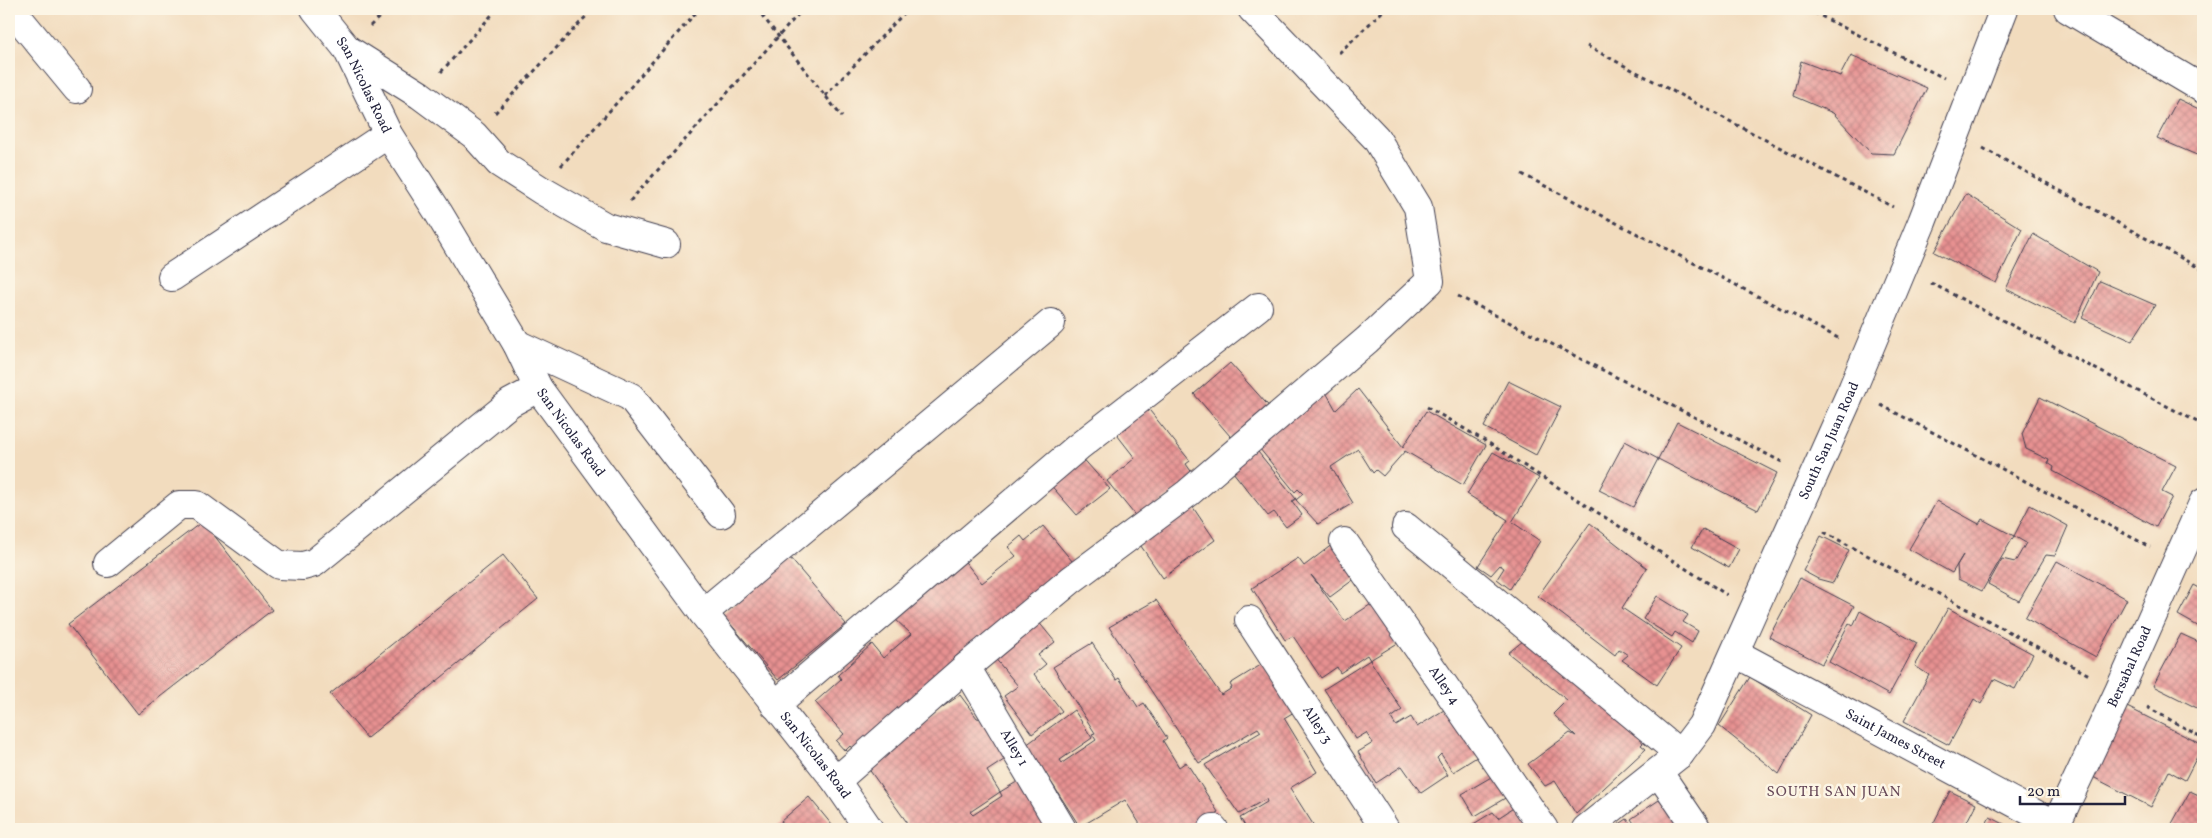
<svg xmlns="http://www.w3.org/2000/svg" width="2212" height="838" font-family="Vollkorn,serif">
<defs>
<pattern id="building-cross-hatch" width="8" height="8" patternUnits="userSpaceOnUse" patternTransform="scale(1.25)"><rect width="8" height="8" fill="#e79191"/><path d="M0 0l8 8M0 8l8-8" fill="none" stroke="#bb7678"/></pattern>
</defs>
<rect width="100%" height="100%" fill="#fcf5e5"/>
<filter id="ink" filterUnits="userSpaceOnUse"><feTurbulence type="fractalNoise" baseFrequency=".02" numOctaves="2"/><feDisplacementMap in="SourceGraphic" scale="10" xChannelSelector="R" yChannelSelector="G"/><feConvolveMatrix kernelMatrix="1 2 1 2 8 2 1 2 1" color-interpolation-filters="sRGB"/></filter>
<filter id="wash" filterUnits="userSpaceOnUse"><feTurbulence type="fractalNoise" baseFrequency=".0096" numOctaves="4" result="noise"/><feDisplacementMap in="SourceGraphic" scale="20" xChannelSelector="R" yChannelSelector="G"/><feGaussianBlur stdDeviation="1.12" result="paint"/><feColorMatrix in="noise" values="0 0 0 0 0 0 0 0 0 0 0 0 0 0 0 0 0 1.4 0 .05"/><feComposite in="paint" operator="in"/></filter>
<g filter="url(#wash)">
<rect width="100%" height="100%" fill="#f2dcbe"/>
<g id="blocks">
<path fill="url(#building-cross-hatch)" fill-rule="evenodd" d="M1851 55 1927 88 1894 154 1871 153 1833 113 1793 96 1801 61 1840 76Z
M2178 99 2203 111V148L2199 156 2157 138Z
M1966 194 2022 229 1996 283 1934 252Z
M2033 234 2098 272 2075 323 2006 289Z
M2100 281 2155 305 2132 341 2082 318Z
M1230 363 1274 412 1236 443 1194 394Z
M1508 381 1561 407 1536 455 1484 427Z
M1323 387 1336 410 1358 389 1403 447 1426 411 1486 445 1463 485 1405 451 1383 476 1376 470 1373 473 1358 449 1331 467 1353 503 1318 524 1296 500 1303 494 1298 489 1295 492 1255 443Z
M2040 397 2176 466 2162 492 2172 497 2156 527 2053 471 2054 467 2048 463 2049 460 2026 449 2022 434Z
M1146 406 1190 461 1186 464 1195 477 1138 519 1107 481 1135 458 1114 431Z
M1677 422 1777 473 1758 510 1658 459Z
M1625 441 1658 459 1633 507 1599 490Z
M1254 447 1296 499 1292 501 1302 515 1286 527 1274 512 1268 516 1229 467Z
M1493 452 1539 478 1512 522 1540 541 1510 589 1497 579 1504 568 1500 565 1491 575 1478 566 1508 520 1467 494Z
M1080 455 1110 489 1077 515 1048 482Z
M1186 497 1215 540 1163 578 1134 536Z
M1937 501 1979 524 1982 519 2014 536 2030 505 2068 526 2055 556 2046 555 2019 601 1988 584 2002 559 2015 562 2026 543 2014 536 1982 591 1958 579 1957 565 1963 555 1952 573 1909 549Z
M203 521 272 610 138 714 68 624Z
M1590 523 1647 568 1622 608 1681 648 1657 685 1622 660 1628 655 1619 649 1615 655 1538 596Z
M1043 526 1077 567 856 753 850 746 845 751 836 741 844 734 815 702 841 679 838 675 872 644 883 658 911 634 894 618 962 558 982 583 1016 556 1008 547 1021 536 1025 541Z
M1703 529 1739 549 1729 568 1692 547Z
M1821 536 1849 550 1833 583 1818 579 1803 571Z
M1333 544 1357 577 1330 597 1311 575 1345 621 1376 601 1401 641 1370 660 1367 655 1340 673 1337 667 1321 678 1293 636 1285 640 1252 588 1298 558 1304 566Z
M503 555 538 599 367 738 330 694Z
M790 558 846 624 778 680 722 614Z
M2057 561 2127 599 2096 657 2025 618Z
M1800 578 1854 606 1822 664 1769 637Z
M2194 585 2203 590V629L2178 615Z
M1657 596 1688 615 1683 622 1698 631 1692 643 1675 632 1672 637 1643 619Z
M1156 600 1221 695 1232 688 1230 684 1264 663 1294 712 1284 718 1317 772 1290 788 1316 829H1247L1240 818 1267 802 1266 799 1239 814 1205 765 1261 732 1258 728 1199 763 1109 627Z
M1948 608 2033 654 2015 689 1994 679 1981 704 1974 699 1949 745 1904 721 1929 675 1915 666Z
M1860 611 1917 643 1889 695 1829 662 1849 623 1853 626Z
M1033 615 1055 642 1038 655 1046 664 1034 674 1062 711 1032 734 1004 696 1018 686 989 651Z
M2181 634 2203 644V711L2153 686Z
M1528 637 1646 740 1641 745 1646 749 1576 814 1555 781 1545 786 1528 764 1570 733 1576 736 1553 714 1567 700 1508 653Z
M1092 643 1116 680 1119 678 1138 707 1144 703 1167 738 1163 741 1179 767 1186 762 1218 812 1189 829H1164L1162 826 1157 829H1143L1125 800 1080 827 1046 774 1040 777 1022 748 1074 710 1092 738 1060 760 1062 763 1096 740 1092 734 1095 733 1053 667Z
M1370 660 1402 710 1391 718 1396 726 1411 717 1417 727 1452 705 1483 753 1453 772 1441 754 1437 758 1448 775 1421 793 1402 766 1376 783 1358 752 1373 743 1366 733 1356 739 1324 689Z
M1750 677 1811 715 1779 774 1719 726Z
M960 695 977 718 991 721 1013 754 987 771 1000 792 1025 777 1058 829H906V821L868 768 931 715ZM1000 792 1002 796 973 815 970 812Z
M2121 704 2203 745 2185 780 2169 771 2151 807 2091 776Z
M1493 776 1507 797 1475 816 1462 794Z
M1950 791 1976 804 1963 829H1934L1931 828Z
M2190 791 2203 797V829H2169Z
M809 797 832 825 826 829H775L782 823 781 821Z
M1662 798 1685 829H1638L1631 819Z
M1521 803 1538 829H1468L1467 828 1493 812 1498 818Z
M1990 817 2014 829H1983Z
M1627 819 1634 829H1612Z"/>
</g>
</g>
<g filter="url(#ink)">
<use href="#blocks" fill-opacity="0" stroke="#413e4f" stroke-width="1"/>
<g fill="none" stroke-linecap="round" stroke-linejoin="round">
<defs>
<g id="minor">
<path d="M11 9 77 89"/>
<path id="s1" d="M315 9 347 49 388 134 438 212 517 344 538 388 703 613 836 781 869 829"/>
<path d="M2068 9 2203 89"/>
<path d="M347 49 420 95 474 135 499 163 541 190 606 227 666 244"/>
<path d="M172 277 388 134"/>
<path d="M517 344 631 397 721 514"/>
<path d="M1406 527 1680 754"/>
<path id="s2" d="M1344 542 1544 829"/>
<path d="M108 563 179 505H197L279 565 303 566 314 563 510 403 538 388"/>
<path d="M703 613 1051 323"/>
<path id="s3" d="M1249 620 1385 829"/>
<path id="s4" d="M1735 653 2056 825"/>
<path id="s5" d="M966 667 1062 829"/>
<path d="M775 705 1078 447 1258 307"/>
<path d="M1659 773 1697 829"/>
<path d="M836 781 966 667 1071 580 1188 493 1367 340 1430 281 1418 207 1376 138 1252 9"/>
<path d="M1213 828 1214 829"/>
<path id="s6" d="M1586 829 1680 754 1702 725 1852 390 1922 222 2004 9"/>
<path id="s7" d="M2054 829 2119 691 2203 503"/>
</g>
</defs>
<use href="#minor" stroke="#413e4f" stroke-width="30"/>
<path stroke="#413e4f" stroke-width="3" stroke-dasharray="4 4" stroke-linecap="butt" d="M757 9 842 117
M1807 9 1944 78
M370 26 388 9
M1587 46 1893 207
M1339 53 1385 9
M441 72 497 9
M825 96 908 9
M495 113 593 9
M1983 148 2203 270
M561 166 699 9
M1522 174 1840 339
M630 201 803 9
M1931 283 2203 425
M1458 296 1784 463
M1881 405 2150 547
M1427 407 1487 442 1727 595
M1824 532 2091 676
M2147 707 2203 738"/>
<use href="#minor" stroke="#fff" stroke-width="28"/>
</g>
</g>
<g text-anchor="middle" dominant-baseline="central" stroke-width="5" stroke-linejoin="round" paint-order="stroke">
<g font-size="14" fill="#22223b" stroke="#fcf5e5">
<text stroke="none"><textPath href="#s1" startOffset="91">San Nicolas Road</textPath></text>
<text stroke="none"><textPath href="#s1" startOffset="496">San Nicolas Road</textPath></text>
<text stroke="none"><textPath href="#s6" startOffset="468">South San Juan Road</textPath></text>
<text stroke="none"><textPath href="#s7" startOffset="179">Bersabal Road</textPath></text>
<text stroke="none"><textPath href="#s2" startOffset="175">Alley 4</textPath></text>
<text stroke="none"><textPath href="#s3" startOffset="125">Alley 3</textPath></text>
<text stroke="none"><textPath href="#s4" startOffset="182">Saint James Street</textPath></text>
<text stroke="none"><textPath href="#s5" startOffset="94">Alley 1</textPath></text>
<text stroke="none"><textPath href="#s1" startOffset="901">San Nicolas Road</textPath></text>
</g>
<g font-size="15" letter-spacing="1" fill="#674959" stroke="#fcf5e5">
<text x="1834" y="792">SOUTH SAN JUAN</text>
</g>
</g>
<rect width="2212" height="838" fill="none" stroke="#fcf5e5" stroke-width="30"/>
<path d="M2020 796v8h105v-8" fill="none" stroke="#22223b" stroke-width="2.5"/>
<text x="2027" y="796" font-size="15" fill="#22223b" stroke="#fcf5e5" stroke-width="4" paint-order="stroke">20 m</text>
</svg>
